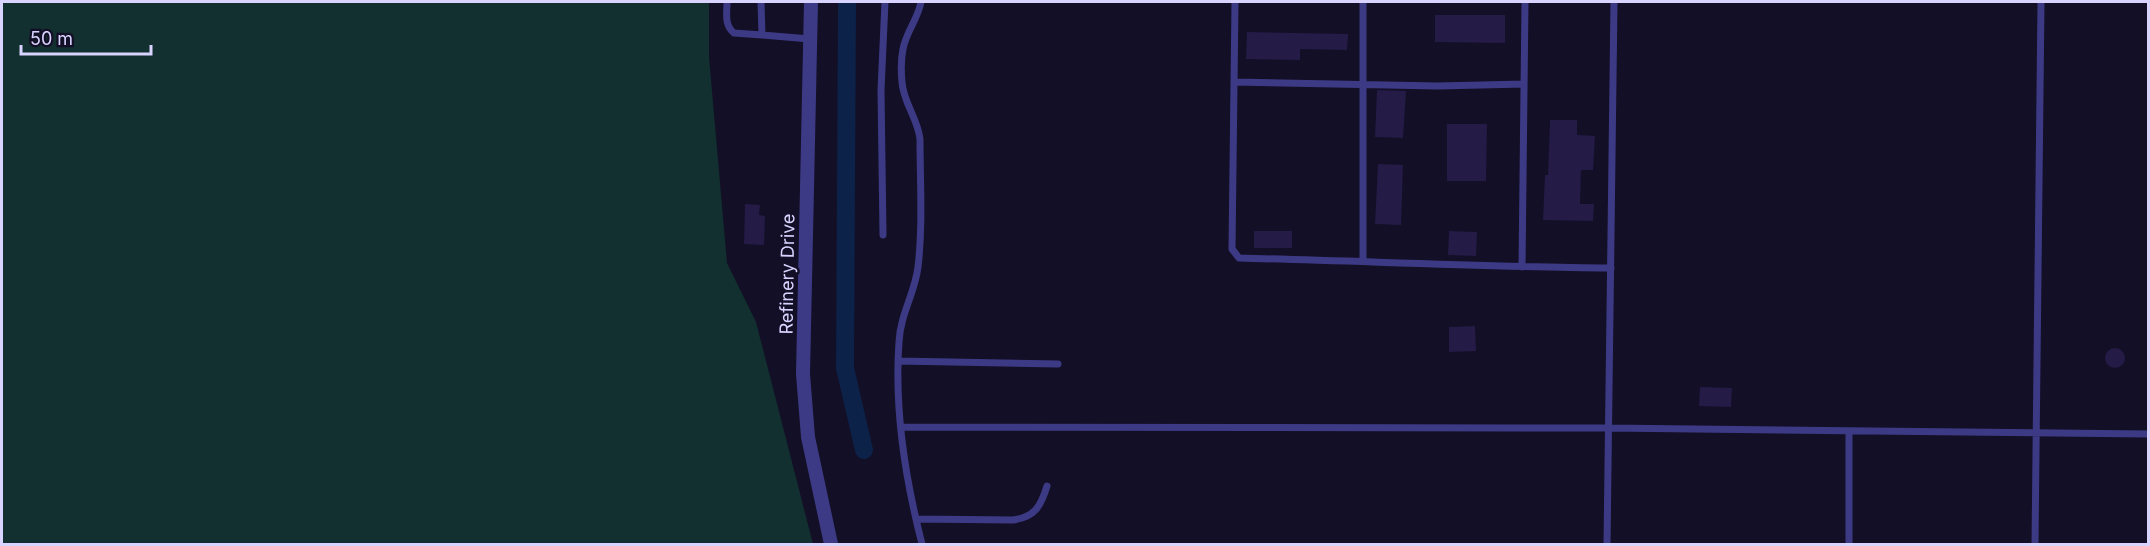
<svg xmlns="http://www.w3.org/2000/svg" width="2150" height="546" font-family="Inter,sans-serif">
<rect width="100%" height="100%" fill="#130f26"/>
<path fill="#12302f" d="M2 2H709V57L727 263 756 322 813 544H2Z"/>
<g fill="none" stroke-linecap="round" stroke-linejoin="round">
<path stroke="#0c2248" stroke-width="18" d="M847 2 845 368 864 450"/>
</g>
<path fill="#241b47" d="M1435 15H1505V43L1435 42Z
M1247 32 1348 34 1347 50 1300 49V60L1246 59Z
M1377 90 1406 91 1403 138 1375 137Z
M1550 120H1577V135L1595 136 1593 170H1581L1580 204H1594L1593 221 1543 220 1545 175H1548Z
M1447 124H1487L1486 181H1447Z
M1378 164 1403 165 1401 225 1375 224Z
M745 204 760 205 759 215 765 216 764 245 744 244Z
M1254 231H1292V248H1254Z
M1449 231 1477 232 1476 256 1448 255Z
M1475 326 1476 351 1449 352V327Z
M2105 358a10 10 0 1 1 20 0a10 10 0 1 1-20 0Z
M1700 387 1732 388 1731 407 1699 406Z"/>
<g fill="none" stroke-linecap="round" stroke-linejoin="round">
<path stroke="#3d3a85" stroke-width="7" d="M727 2C727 13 724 25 734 33L762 35 761 2
M921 2C918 19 906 32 903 49 901 59 901 72 902 82 903 102 918 119 920 139 920 181 923 225 918 267 915 293 900 315 899 342 894 411 905 478 922 544
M1235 2 1232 249 1239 258C1363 261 1487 267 1611 268
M762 35 810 39
M1235 82 1438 86 1524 84
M883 235 881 90 885 2
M1363 261V2
M1522 267 1525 2
M898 361 1058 364
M901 427 1609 428 2148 434
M1849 431V544
M916 519 1013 520C1035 517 1041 506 1047 486
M1607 544 1614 2
M2035 544 2041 2"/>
<path stroke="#3d3a85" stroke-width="14" d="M811 2 803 374 808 437 831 544"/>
</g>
<g text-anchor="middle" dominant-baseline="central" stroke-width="5" stroke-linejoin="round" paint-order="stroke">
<g font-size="18" fill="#d9d4ff" stroke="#130f26">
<text transform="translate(787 274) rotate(-89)">Refinery Drive</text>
</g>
</g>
<rect width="2150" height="546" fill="none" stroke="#d9d4ff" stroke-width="6"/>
<path d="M21 45v9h130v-9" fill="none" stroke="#d9d4ff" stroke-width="3"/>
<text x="30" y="45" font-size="18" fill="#d9d4ff" stroke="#130f26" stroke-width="4.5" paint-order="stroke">50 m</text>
</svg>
